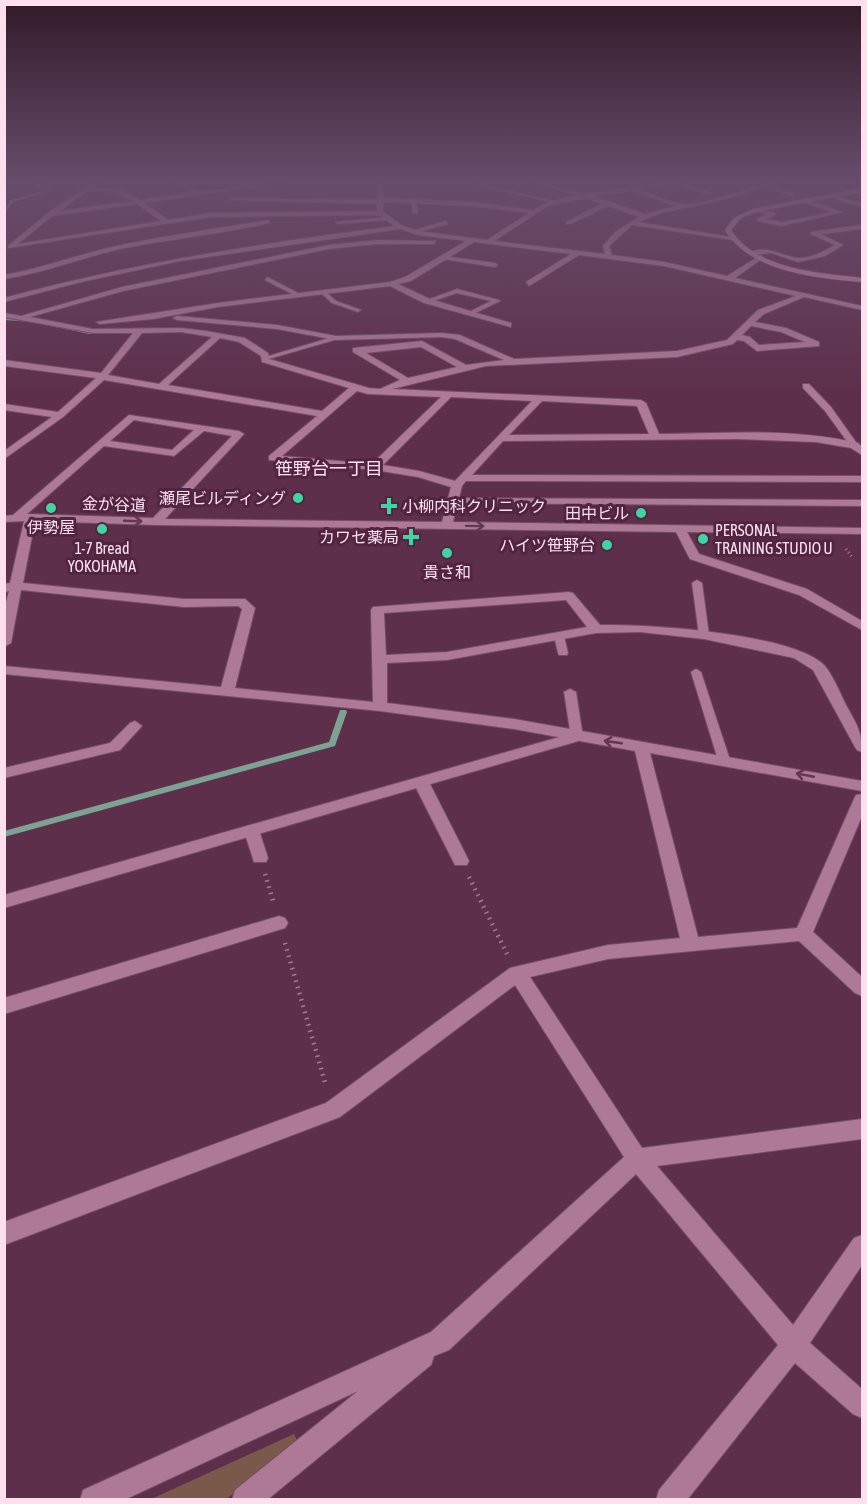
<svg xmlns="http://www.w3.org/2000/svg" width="867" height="1504" font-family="'Asap Condensed','Noto Sans JP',sans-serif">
<rect width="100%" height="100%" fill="#5d2f4a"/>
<path fill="#7b594a" d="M294 1434 299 1445 226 1499 149 1500Z"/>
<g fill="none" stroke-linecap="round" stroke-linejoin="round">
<path fill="#7ba293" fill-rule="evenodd" d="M39 182H43L39 185 50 189V191L13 202 4 214V210L11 200 46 190 35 186Z
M4 318 32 320 89 332H142L144 333 142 334H89L32 322 4 320Z
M340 710H346L347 712 335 746 4 837V831L329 742Z"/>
<defs>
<path id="service" d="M472 182 555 201 557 202 555 203 472 184Z
M569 190 588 194V195L586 196 567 192Z
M414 200 416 201 418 212 415 214 412 212V201Z
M387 217 389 220 338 224 335 222Z
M446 221 448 224 414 233 411 231Z
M444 256 495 263 498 265 495 267 442 259Z
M267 277 300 294 301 295 296 296 265 280Z
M457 289 499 300 500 301 471 315 469 314V312L491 301 457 293 427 303 424 301Z
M321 291H325L336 301 361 310 358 312 332 303 321 293Z
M336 336 339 338 338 339 265 360 262 358Z
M803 384H809L831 407 858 445 857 447H851L825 411 803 388Z
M451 498 862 500V506L448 503 447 501Z
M697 580 702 583 709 635 704 638 699 635 692 583Z
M559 633 564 636 568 653 567 655H559L558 653 554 636Z
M696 669 701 672 730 760 728 763 724 764 718 760 691 672Z
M570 689 576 692 583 737 577 741 571 737 564 692Z"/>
<path id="minor" d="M93 182H100L92 187 119 189 140 200 191 193 174 182H181L198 192 286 182 144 203 168 220 211 213 377 211V204L229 200 232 198 377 200 378 182H384L383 198 472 202 533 210 544 204 566 197 660 182H679L710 192 707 194 672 184 639 189C652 193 670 204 684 204 717 204 748 182 780 182L770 186 796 194 793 196 764 188 730 198 661 213 638 222 731 237 733 240 632 225 609 246 612 255 664 262 727 276 761 255 763 258 735 278 862 306V310L804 297 764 314 755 322 786 328 819 342V346L757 351 744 341 737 340 733 344 677 357 486 366 392 389 641 400 646 403 659 434C724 433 794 428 858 443L862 447V455L851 448 816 442 738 439 503 441 472 475 862 476V482L466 481 462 486 453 522 862 528V534L687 532 699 554 807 589 862 621V630L799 595 690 559 676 532 156 525 35 521 23 583 184 599H245L255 608 235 688 373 702 371 610 373 607 569 592 573 593 600 625C646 624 791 633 824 665 833 675 840 693 846 705 856 723 862 731 862 752L857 750 855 747 813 670 794 658 704 639 640 632 596 633 447 660 387 663V703L514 719 862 781V791L650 753 698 937 797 928 854 799 856 795 862 794V816L813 932 862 977V996L855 993 799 941 608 959 530 977 642 1148 862 1119V1139L657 1166 793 1325 854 1238 862 1235V1265L810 1343 862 1389V1418L853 1414 795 1363 687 1500H656L659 1490 778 1345 636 1174 449 1350 434 1356 431 1365 267 1500H232L235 1490 358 1391 124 1500H80L83 1490 431 1332 624 1157 515 985 340 1117 4 1245V1222L326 1103 510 968 608 945 680 938 635 751 514 729 380 711 4 674V666L221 687 242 609 238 606 184 607 21 590 11 643 4 647V610L9 591 4 592V584L10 583 24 521 4 522V516L13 515 129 415 239 431 244 434 165 519 442 522 451 487 418 477 375 470 269 460V456L317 416 104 380 63 417 4 459V451L52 417 4 410V404L58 412 96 378 4 366V360L101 373 133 333H93L4 317V313L21 316 122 287 329 245 378 240 436 241 434 244H378L329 249 123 291 30 317 93 329 181 328 206 331 245 338 268 353 269 359 369 388 380 389 400 380 353 352V348L422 341 466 365 504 360 455 339 442 337 336 340 277 329 177 320 173 318 177 316 277 325 336 336 442 333 460 335 514 359 677 351 727 340 758 310 796 296 664 266 579 255 529 286 526 282 571 254 474 242 411 281 398 284 430 299 511 323V327L424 303 390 286 218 307 153 319 100 324 96 322 218 303 390 282 405 277 466 241 418 235 400 229 180 261 81 282 4 302V298C133 263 263 243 395 226L379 215 211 217 8 248V246L48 213ZM632 190 675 206 645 214 594 196ZM87 191 116 192 133 201 59 211ZM586 198 602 204 566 222V224H570L608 206 639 217 615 232 603 246 605 254 494 241 548 206ZM383 202 472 206 529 213 487 240 419 231 403 226 383 212ZM137 204 161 221 18 244 52 216ZM751 326 781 332 805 342 759 345 750 337 742 335ZM181 332 212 337 159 384 108 375 142 333ZM220 338 239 342 261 356 262 362 349 388 322 411 168 385ZM421 347 457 367 408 378 366 353ZM357 391 368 394 441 397 372 464 282 456ZM451 397 532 401 455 481 419 471 383 465ZM542 401 637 406 649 434 509 435ZM134 420 194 430 172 450 110 441ZM204 431 232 436 153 518 27 514 104 446 174 456ZM566 600 587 627 447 652 386 655 384 613Z
M529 182H539L572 191 569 193Z
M830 195 862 203V207L830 197Z
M804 199 843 212 782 226 757 221V219L767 214 752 210 755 208 775 213V215L766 219 782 222 832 212 802 202Z
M268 220 270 223C221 234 170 239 120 249 81 258 44 273 4 279V275C44 268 82 253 121 245 170 235 219 228 268 220Z
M862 225V229L821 234 843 245 825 256 798 262 771 253 752 255 749 253C767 243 781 257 799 258 812 258 824 251 835 245L811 234V232Z
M135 721 142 726 120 750 4 778V768L110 743 130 723Z
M422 779 427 780 430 784 469 861 467 865H455L453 861 414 784 417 780Z
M252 825 258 827 268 858 266 862H254L244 831 246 827Z
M279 916 285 918 288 923 285 928 4 1014V998Z"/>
<path id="tertiary" d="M577 732 584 737 582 740 4 908V895Z"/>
<path id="primary" d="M862 188V192L756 212 741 218 731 230C756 270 820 273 862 278V282C817 278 750 272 725 230L734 218 753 209Z"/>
</defs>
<use href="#service" stroke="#754e65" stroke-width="2"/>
<use href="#minor" stroke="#754e65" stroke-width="2"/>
<use href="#tertiary" stroke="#754e65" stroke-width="2"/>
<use href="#primary" stroke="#754e65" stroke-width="2"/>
<path stroke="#a27b91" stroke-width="3" stroke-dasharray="1 3" stroke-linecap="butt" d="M846 549 852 557"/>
<path stroke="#a27b91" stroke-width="4.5" stroke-dasharray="1.5 5" stroke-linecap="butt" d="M265 874 274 904
M469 877 507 954
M285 943 326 1086"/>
<use href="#service" fill="#ad7996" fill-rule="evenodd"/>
<use href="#minor" fill="#ad7996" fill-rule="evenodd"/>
<use href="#tertiary" fill="#ad7996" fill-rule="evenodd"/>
<use href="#primary" fill="#c783aa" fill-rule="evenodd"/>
</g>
<defs><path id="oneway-shaft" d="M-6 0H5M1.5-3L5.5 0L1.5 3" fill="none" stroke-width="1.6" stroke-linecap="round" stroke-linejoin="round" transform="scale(1.5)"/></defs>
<g stroke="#633651">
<use href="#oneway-shaft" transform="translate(133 521) rotate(2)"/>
<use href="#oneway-shaft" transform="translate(475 526) rotate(1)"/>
<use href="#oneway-shaft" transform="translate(613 742) rotate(-172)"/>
<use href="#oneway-shaft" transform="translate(805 775) rotate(-169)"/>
</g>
<linearGradient id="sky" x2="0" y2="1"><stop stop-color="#331a29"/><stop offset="0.46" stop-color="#674d6b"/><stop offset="1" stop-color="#674d6b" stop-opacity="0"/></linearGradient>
<rect width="867" height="393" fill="url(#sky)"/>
<g fill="#42d4a0" stroke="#512540" stroke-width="2">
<circle cx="298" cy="498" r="6"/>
<path d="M386 497h6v6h6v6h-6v6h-6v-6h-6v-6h6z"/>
<circle cx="51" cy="508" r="6"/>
<circle cx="641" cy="513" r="6"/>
<circle cx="102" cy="529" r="6"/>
<path d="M408 528h6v6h6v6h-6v6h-6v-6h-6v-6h6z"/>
<circle cx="703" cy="539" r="6"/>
<circle cx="607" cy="545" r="6"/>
<circle cx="447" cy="553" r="6"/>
</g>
<g text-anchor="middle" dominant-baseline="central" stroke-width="6" stroke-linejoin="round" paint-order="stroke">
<g font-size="16" fill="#fddfee" stroke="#512540" text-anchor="end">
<text x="286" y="498">瀬尾ビルディング</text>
<text x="402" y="506" text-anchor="start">小柳内科クリニック</text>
<text x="629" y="513">田中ビル</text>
<text x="51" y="527" text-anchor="middle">伊勢屋</text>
<text x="715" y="530" text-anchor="start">PERSONAL<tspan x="715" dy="18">TRAINING STUDIO U</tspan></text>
<text x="399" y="537">カワセ薬局</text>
<text x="595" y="545">ハイツ笹野台</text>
<text x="102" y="548" text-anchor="middle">1-7 Bread<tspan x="102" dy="18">YOKOHAMA</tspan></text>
<text x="447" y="572" text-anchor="middle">貴さ和</text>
</g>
<g font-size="16" fill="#fddfee" stroke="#512540">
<text transform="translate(114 504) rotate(2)">金が谷道</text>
</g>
<g font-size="18" fill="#fddfee" stroke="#512540">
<text x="329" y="468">笹野台一丁目</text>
</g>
</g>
<rect width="867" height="1504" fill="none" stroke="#fddfee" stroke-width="12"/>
</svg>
